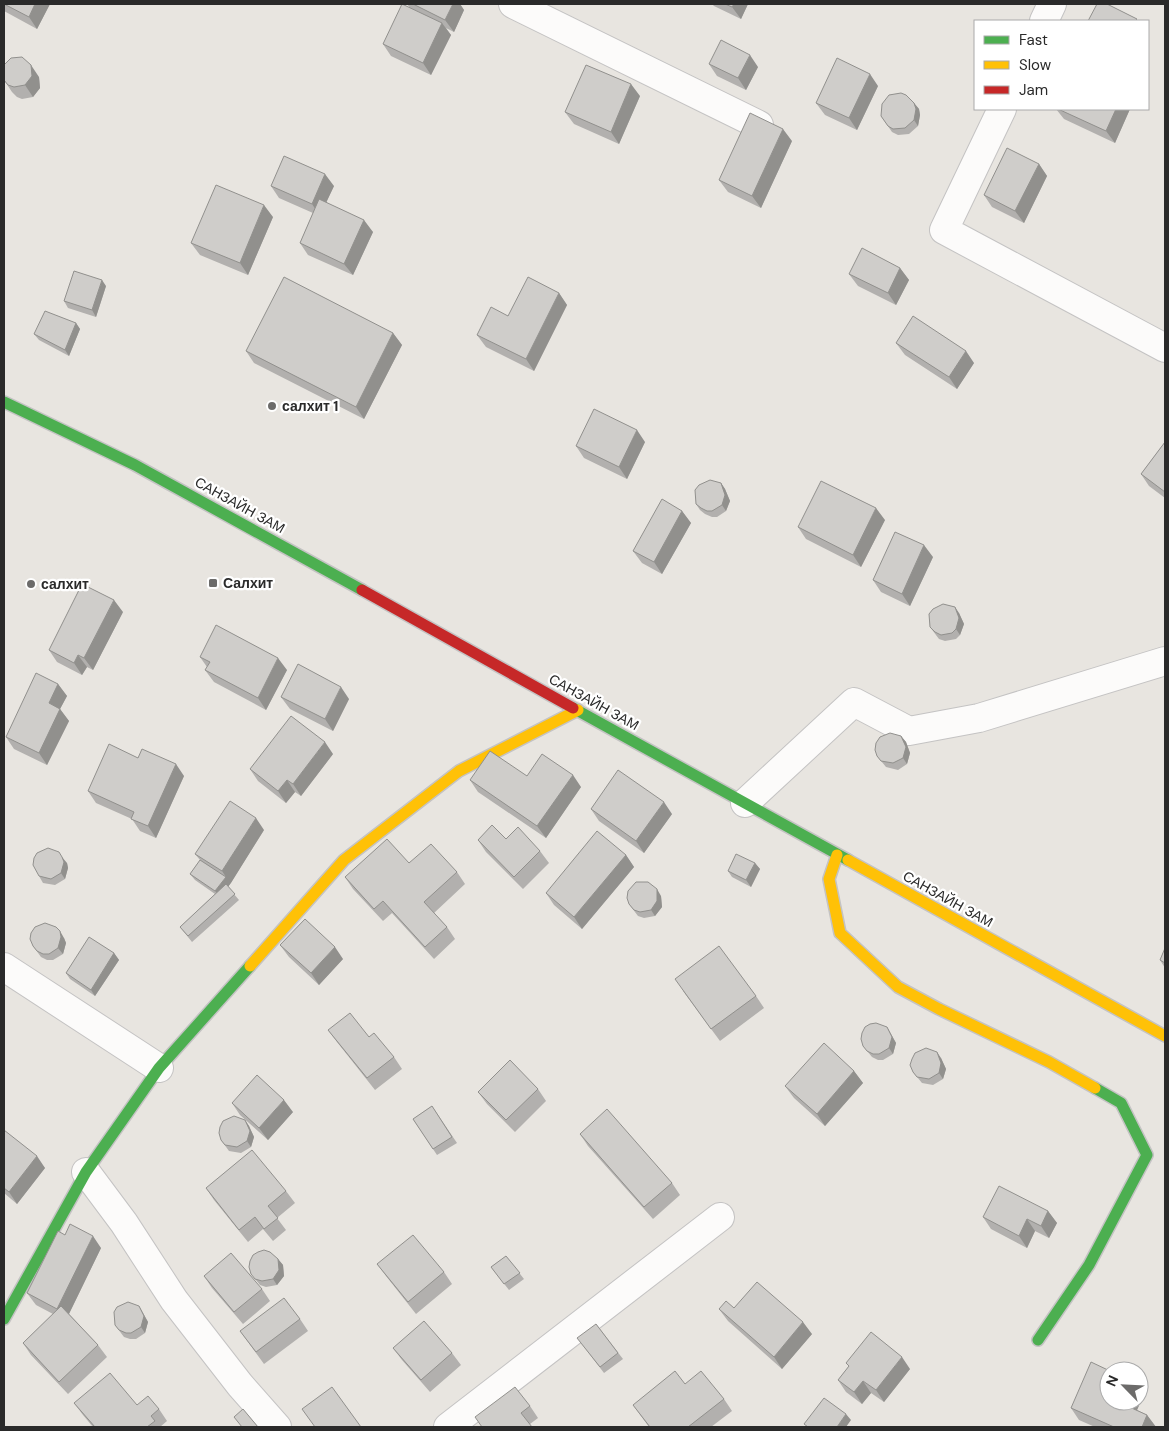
<svg xmlns="http://www.w3.org/2000/svg" width="1169" height="1431" font-family="'DM Sans',sans-serif">
<rect width="100%" height="100%" fill="#e8e5e0"/>
<g fill="none" stroke-linecap="round" stroke-linejoin="round">
<defs>
<path id="street" d="M513 4 759 125
M1044 21 1052 4
M1002 109 944 230 1165 348
M745 803 854 702 909 731 979 718 1165 661
M4 967 159 1068
M86 1172 124 1223 174 1300 240 1385 277 1427
M448 1427 720 1217"/>
<path id="fast" d="M4 402 135 465 362 590
M573 708 848 860
M4 1319 86 1172 159 1068 250 966
M1038 1340 1089 1265 1147 1155 1121 1103 1095 1088"/>
<path id="slow" d="M837 855 829 879 840 933 898 987 939 1009 1049 1062 1095 1088
M848 860 1165 1036
M250 966 344 860 459 771 578 710"/>
<path id="jam" d="M362 590 573 708"/>
</defs>
<use href="#street" stroke="#c4c3c3" stroke-width="30"/>
<use href="#fast" stroke="#c4c3c3" stroke-width="14"/>
<use href="#slow" stroke="#c4c3c3" stroke-width="14"/>
<use href="#jam" stroke="#c4c3c3" stroke-width="14"/>
<use href="#street" stroke="#fcfbfa" stroke-width="28"/>
<use href="#fast" stroke="#4caf50" stroke-width="11"/>
<use href="#slow" stroke="#ffc107" stroke-width="11"/>
<use href="#jam" stroke="#c62828" stroke-width="11"/>
</g>
<path fill="#b2b0ae" d="M4 4H50L37 29 4 11Z
M407 4H460L464 10 454 32 446 28 451 35 431 75 391 56 383 44 410 8Z
M712 4H748L741 19 714 6Z
M709 64 758 67 746 90 717 76Z
M39 77 40 88 33 97 22 99 17 97 12 92 4 80Z
M878 86 857 130 825 115 816 103Z
M640 96 619 144 574 124 565 112Z
M914 103 919 109 920 115 918 126 909 134 898 135 892 132 881 116Z
M1056 109H1130L1115 143 1064 119Z
M792 141 761 208 728 192 719 180Z
M1039 164 1047 176 1024 223 992 207 984 195Z
M271 186H334L326 202 373 232 353 275 308 255 300 243 313 213 279 198Z
M273 217 248 275 200 255 191 243Z
M900 268 909 280 896 305 858 286 849 274Z
M106 286 96 317 68 308 64 301Z
M559 293 567 305 534 371 486 347 477 335 508 316Z
M76 323 80 329 69 356 39 340 34 334Z
M393 333 402 345 364 419 254 363 246 351Z
M896 343 974 363 957 389 905 355Z
M645 442 627 479 584 458 576 446Z
M1165 442V498L1149 486 1141 474Z
M721 483 725 489 730 501 726 511 717 517H712L705 514 700 510 696 504Z
M682 511 691 523 662 574 642 563 633 551Z
M885 520 861 567 806 539 798 527Z
M933 557 910 606 881 592 873 580Z
M123 612 93 670 87 667 82 675 57 662 49 650Z
M959 613 964 624 960 635 956 639 945 641 939 639 930 627Z
M200 657 287 670 266 710 214 682 205 670 207 667Z
M58 684 67 696 60 709 69 721 47 765 14 749 6 737Z
M281 697 349 699 333 731 290 709Z
M901 736 906 742 910 753 907 764 898 770 886 767 877 756Z
M333 754 301 796 295 792 286 803 258 781 250 769Z
M138 758 184 776 156 838 140 831 132 819 96 803 88 791Z
M527 776 581 787 546 838 478 792 470 780Z
M591 809 672 814 644 853 599 821Z
M264 830 228 887 239 900 192 942 180 927 215 894 195 880 190 874 200 860 195 854Z
M506 839 540 851 549 863 523 889 486 852 478 840Z
M626 855 634 867 582 929 554 905 546 893Z
M67 863 68 868 65 879 55 885 43 883 39 876Z
M409 863 457 872 465 884 434 913 447 927 455 939 434 959 392 913 383 921 353 889 345 877Z
M755 863 760 869 751 887 732 877 728 871Z
M661 896 662 907 655 916 644 918 638 916 629 904Z
M64 938 66 943 63 954 53 960H47L41 957 33 946Z
M280 945 343 959 319 985 289 957Z
M1165 948V968L1160 960Z
M114 953 119 960 95 996 70 979 66 973Z
M683 991 756 996 764 1008 720 1041Z
M887 1027 896 1043 893 1054 883 1060H878L872 1057 863 1046Z
M328 1030 369 1037 394 1057 402 1069 375 1090 337 1042Z
M941 1058 946 1069 943 1079 933 1085 922 1083 913 1072Z
M854 1071 863 1083 825 1126 794 1098 785 1086Z
M538 1089 546 1101 515 1132 487 1104 478 1092Z
M232 1103 293 1112 268 1140 240 1115Z
M432 1106 457 1143 437 1155 413 1119Z
M245 1120 249 1126 254 1137 251 1147 241 1153 229 1151 221 1140Z
M4 1130 45 1168 17 1204 4 1193Z
M580 1134 672 1183 680 1195 653 1219 588 1146Z
M206 1188 286 1191 295 1203 277 1218 286 1230 273 1241 263 1229 248 1242 214 1200Z
M1048 1211 1057 1223 1049 1238 1035 1231 1027 1248 991 1229 983 1217Z
M65 1235 101 1248 69 1314 98 1345 107 1357 68 1394 31 1355 23 1343 53 1314 36 1305 27 1293Z
M506 1256 524 1279 509 1290 491 1267Z
M278 1259 283 1265 284 1276 277 1285 266 1287 260 1285 251 1274Z
M377 1264 444 1272 452 1284 416 1314 386 1276Z
M204 1276 262 1289 270 1301 243 1324 212 1288Z
M139 1306 148 1322 145 1333 136 1339H130L124 1337 115 1325Z
M719 1309 812 1334 782 1369 728 1321Z
M300 1319 308 1331 264 1364 240 1331Z
M596 1324 623 1359 604 1373 582 1344Z
M393 1348 452 1353 461 1365 430 1392 402 1360Z
M846 1363 910 1369 884 1402 871 1393 862 1404 846 1392 838 1380 849 1366Z
M1144 1394 1137 1410 1147 1415 1156 1427H1095L1079 1420 1071 1408Z
M724 1399 732 1411 711 1427H649L633 1405Z
M74 1403 159 1409 167 1421 160 1427H93L83 1415Z
M530 1406 538 1418 530 1424 481 1427Z"/>
<path fill="#91908d" d="M35 4H50L37 29 29 17Z
M453 4H460L464 10 454 32 445 20Z
M734 4H748L741 19 732 7Z
M442 23 451 35 431 75 423 63Z
M750 55 758 67 746 90 738 78Z
M31 65 39 77 40 88 33 97 25 85Z
M870 74 878 86 857 130 849 118Z
M631 84 640 96 619 144 611 132Z
M914 103 919 109 920 115 918 126 914 120Z
M1116 109H1130L1115 143 1106 131Z
M783 129 792 141 761 208 752 196Z
M1039 164 1047 176 1024 223 1015 211Z
M325 174 334 186 320 216 312 204Z
M264 205 273 217 248 275 240 263Z
M364 220 373 232 353 275 344 264Z
M900 268 909 280 896 305 888 293Z
M102 280 106 286 96 317 92 310Z
M559 293 567 305 534 371 526 359Z
M76 323 80 329 69 356 65 350Z
M393 333 402 345 364 419 356 407Z
M966 351 974 363 957 389 949 377Z
M637 430 645 442 627 479 619 467Z
M721 483 725 489 730 501 726 511 722 505Z
M876 508 885 520 861 567 853 555Z
M682 511 691 523 662 574 654 562Z
M924 545 933 557 910 606 902 594Z
M114 600 123 612 93 670 84 658Z
M955 607 959 613 964 624 960 635 956 629Z
M78 655 87 667 82 675 74 663Z
M278 658 287 670 266 710 258 698Z
M58 684 67 696 60 709 69 721 47 765 39 753 49 703Z
M341 687 349 699 333 731 325 719Z
M901 736 906 742 910 753 907 764 903 758Z
M325 742 333 754 301 796 293 784Z
M176 764 184 776 156 838 148 826Z
M573 775 581 787 546 838 537 826Z
M287 780 295 792 286 803 278 791Z
M664 802 672 814 644 853 636 841Z
M256 818 264 830 231 883 220 897 215 891 226 877 222 871Z
M626 855 634 867 582 929 574 917Z
M62 857 67 863 68 868 65 879 61 873Z
M755 863 760 869 751 887 746 880Z
M657 889 661 896 662 907 655 916 651 910Z
M60 931 64 938 66 943 63 954 58 948Z
M335 947 343 959 319 985 311 973Z
M114 953 119 960 95 996 91 990Z
M887 1027 896 1043 893 1054 889 1048Z
M937 1052 941 1058 946 1069 943 1079 939 1073Z
M854 1071 863 1083 825 1126 817 1114Z
M284 1100 293 1112 268 1140 259 1128Z
M245 1120 249 1126 254 1137 251 1147 247 1141Z
M37 1156 45 1168 17 1204 9 1192Z
M1048 1211 1057 1223 1049 1238 1041 1226Z
M1027 1219 1035 1231 1027 1248 1019 1236Z
M93 1236 101 1248 66 1320 57 1309Z
M278 1259 283 1265 284 1276 277 1285 273 1279Z
M139 1306 148 1322 145 1333 141 1327Z
M803 1322 812 1334 782 1369 774 1357Z
M902 1357 910 1369 884 1402 876 1390Z
M863 1381 871 1393 862 1404 854 1392Z
M1139 1388 1144 1394 1134 1417 1125 1405 1127 1401H1139Z
M846 1414 851 1420 846 1427H837Z
M1147 1415 1156 1427H1142Z"/>
<path fill="#cfcdca" stroke="#91908d" d="M4 4H35L29 17Z
M402 4 442 23 423 63 383 44Z
M413 4H453L445 20Z
M725 4H734L732 7Z
M1097 4H1107L1137 19 1135 21H1088Z
M721 40 750 55 738 78 709 64Z
M22 57 31 65 32 76 25 85 14 87 8 85 4 80V65L11 58Z
M837 58 870 74 849 118 816 103Z
M586 65 631 84 611 132 565 112Z
M901 93 906 95 914 103 916 109 914 120 905 128 893 129 888 126 881 116 882 104 889 95Z
M1058 109H1116L1106 131Z
M750 113 783 129 752 196 719 180Z
M1007 148 1039 164 1015 211 984 195Z
M284 156 325 174 312 204 271 186Z
M216 185 264 205 240 263 191 243Z
M319 199 364 220 344 264 300 243Z
M862 248 900 268 888 293 849 274Z
M74 271 102 280 92 310 64 301Z
M284 277 393 333 356 407 246 351Z
M528 277 559 293 526 359 477 335 491 307 508 316Z
M45 311 76 323 65 350 34 334Z
M913 316 966 351 949 377 896 343Z
M594 409 637 430 619 467 576 446Z
M1165 442V492L1141 474Z
M710 480 721 483 725 495 722 505 712 511H707L701 508 696 504 695 490 699 485Z
M821 481 876 508 853 555 798 527Z
M662 499 682 511 654 562 633 551Z
M895 532 924 545 902 594 873 580Z
M82 584 114 600 84 658 78 655 74 663 49 650Z
M943 604 955 607 959 618 956 629 952 633 941 635 935 632 930 627 929 614 933 609Z
M216 625 278 658 258 698 205 670 210 662 200 657Z
M298 664 341 687 325 719 281 697Z
M36 673 58 684 49 703 60 709 39 753 6 737Z
M291 716 325 742 293 784 287 780 278 791 250 769Z
M890 733 901 736 906 747 903 758 893 763 881 761 877 756 875 750 876 743 880 737Z
M109 744 138 758 142 749 176 764 148 826 131 819 134 812 88 791Z
M490 751 527 776 542 754 573 775 537 826 470 780Z
M618 770 664 802 636 841 591 809Z
M230 801 256 818 222 871 195 854Z
M492 825 506 839 518 827 540 851 514 877 478 840Z
M597 831 626 855 574 917 546 893Z
M387 839 409 863 431 844 457 872 424 902 447 927 425 947 383 901 374 909 345 877Z
M48 848 59 852 62 857 64 862 61 873 51 879 39 876 33 865 34 858 37 853Z
M736 854 755 863 746 880 728 871Z
M200 860 226 877 215 891 190 874Z
M636 882H648L657 889V901L651 910 640 912 634 910 629 904 627 898 628 891Z
M226 884 235 894 188 936 180 927Z
M305 919 335 947 311 973 280 945Z
M45 923 56 927 60 931 61 937 58 948 49 954H43L37 951 33 946 30 939 31 933 35 927Z
M89 937 114 953 91 990 66 973Z
M719 946 756 996 711 1029 675 979Z
M1165 948V963L1160 960Z
M350 1013 369 1037 374 1033 394 1057 367 1078 328 1030Z
M876 1023 887 1027 892 1037 889 1048 879 1054H873L867 1051 863 1046 861 1039 862 1033 865 1027 870 1024Z
M824 1043 854 1071 817 1114 785 1086Z
M926 1048 937 1052 941 1063 939 1073 929 1079 917 1077 913 1072 910 1065 912 1059 915 1053Z
M510 1060 538 1089 506 1120 478 1092Z
M257 1075 284 1100 259 1128 232 1103Z
M432 1106 452 1137 433 1149 413 1119Z
M607 1109 672 1183 644 1207 580 1134Z
M234 1116 245 1120 250 1131 247 1141 237 1147 225 1145 221 1140 219 1133 220 1127 223 1121Z
M4 1130 37 1156 9 1192 4 1188Z
M252 1150 286 1191 268 1206 278 1218 264 1229 255 1217 239 1230 206 1188Z
M999 1186 1048 1211 1041 1226 1027 1219 1019 1236 983 1217Z
M70 1224 93 1236 57 1309 27 1293 58 1231 65 1235Z
M413 1235 444 1272 408 1302 377 1264Z
M264 1250 270 1252 278 1259 279 1270 273 1279 262 1281 255 1279 251 1274 249 1267 250 1261 253 1255 258 1252Z
M231 1253 262 1289 234 1312 204 1276Z
M506 1256 520 1273 504 1284 491 1267Z
M757 1282 803 1322 774 1357 719 1309 726 1301 734 1308Z
M284 1298 300 1319 256 1352 240 1331Z
M128 1302 139 1306 144 1316 141 1327 131 1333H126L119 1330 115 1325 114 1312 117 1307Z
M61 1306 98 1345 59 1382 23 1343Z
M424 1321 452 1353 421 1380 393 1348Z
M596 1324 618 1353 600 1367 577 1338Z
M871 1332 902 1357 876 1390 863 1381 854 1392 838 1380 849 1366 846 1363Z
M1091 1362 1110 1371H1109V1401H1127L1125 1405 1147 1415 1142 1427H1114L1071 1408Z
M675 1371 685 1384 701 1371 724 1399 688 1427H650L633 1405Z
M110 1373 137 1405 148 1396 159 1409 151 1416 155 1421 147 1427H95L74 1403Z
M332 1387 361 1427H315L302 1409Z
M515 1387 530 1406 521 1413 532 1427H482L475 1417Z
M824 1398 846 1414 837 1427H808L804 1424Z
M243 1409 258 1427H242L234 1417Z"/>
<g fill="#6c6b6a" stroke="#fff" stroke-width="2">
<circle cx="272" cy="406" r="5"/>
<rect x="208" y="578" width="10" height="10" rx="2.5"/>
<circle cx="31" cy="584" r="5"/>
</g>
<g text-anchor="middle" dominant-baseline="central" stroke-width="4.5" stroke-linejoin="round" paint-order="stroke">
<g font-size="14" font-weight="bold" fill="#2a2a2a" stroke="#fff" text-anchor="start">
<text x="282" y="406">салхит 1</text>
<text x="223" y="583">Салхит</text>
<text x="41" y="584">салхит</text>
</g>
<g font-size="14" fill="#2a2a2a" stroke="#fff">
<text transform="translate(240 505) rotate(29)">САНЗАЙН ЗАМ</text>
<text transform="translate(594 702) rotate(29)">САНЗАЙН ЗАМ</text>
<text transform="translate(948 899) rotate(29)">САНЗАЙН ЗАМ</text>
</g>
</g>
<rect width="1169" height="1431" fill="none" stroke="#2a2a2a" stroke-width="10"/>
<rect x="974" y="20" width="175" height="90" fill="#ffffff" stroke="#aaaaaa"/>
<rect x="984" y="36" width="25" height="8" fill="#4caf50" stroke="#aaaaaa"/>
<text x="1019" y="45" font-size="15" fill="#2a2a2a">Fast</text>
<rect x="984" y="61" width="25" height="8" fill="#ffc107" stroke="#aaaaaa"/>
<text x="1019" y="70" font-size="15" fill="#2a2a2a">Slow</text>
<rect x="984" y="86" width="25" height="8" fill="#c62828" stroke="#aaaaaa"/>
<text x="1019" y="95" font-size="15" fill="#2a2a2a">Jam</text>
<g transform="translate(1124 1386) rotate(294)"><circle r="24" fill="#ffffff" stroke="#aaaaaa"/>
<path d="M0-4L9 19L0 12L-9 19Z" fill="#6c6b6a"/>
<text y="-8" font-size="14" font-weight="bold" text-anchor="middle" fill="#2a2a2a">N</text>
</g>
</svg>
